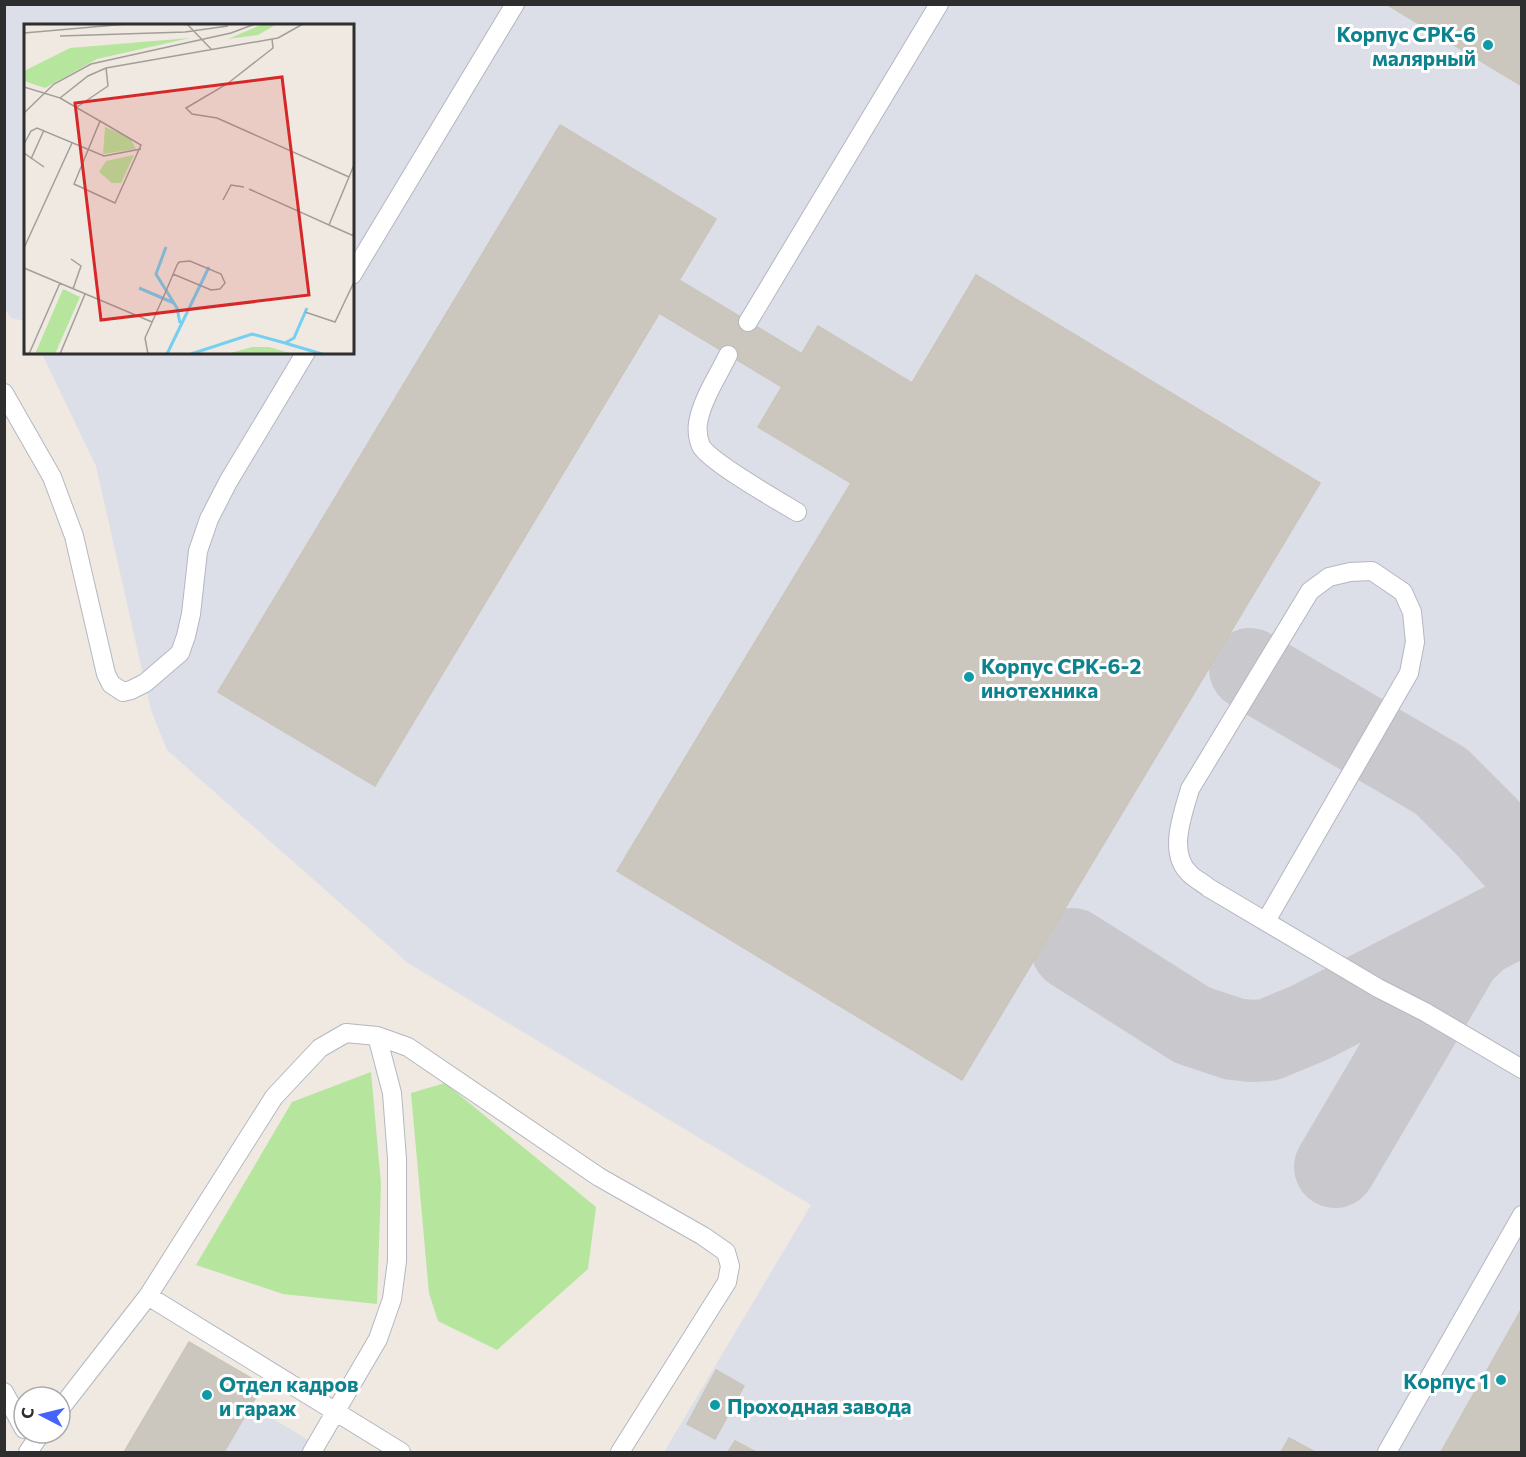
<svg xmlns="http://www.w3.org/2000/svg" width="1526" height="1457" font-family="Commissioner,sans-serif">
<rect width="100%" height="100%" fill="#efe9e1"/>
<path fill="#dcdee8" d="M4 5H1521V1452H664L811 1205 408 963 167 750 151 710 96 466 43 356 44 352H352V26H26L25 321 11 318 5 309Z
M189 1342 263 1385 252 1406 328 1452H124Z"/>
<path fill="#b6e59e" d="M371 1072 381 1184 377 1304 283 1294 196 1265 292 1102Z
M445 1083 596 1207 588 1269 497 1350 438 1321 429 1293 411 1093Z"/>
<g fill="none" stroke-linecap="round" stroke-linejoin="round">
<path stroke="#c9c8cc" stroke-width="82" d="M1250 669 1441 781 1486 826 1522 866
M1072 949 1192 1025 1234 1039 1252 1041 1268 1040 1309 1023 1510 920 1522 917
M1335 1167 1461 953 1474 941"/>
</g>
<path fill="#cbc7bf" stroke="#cbc5ba" stroke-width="1.5" d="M1386 4H1522V86Z
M560 125 716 219 375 786 218 692Z
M976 275 1320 483 962 1080 617 871 851 483 758 427 818 326 912 383Z
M679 280 802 354 782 387 659 313Z
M1522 1308V1452H1441Z
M189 1342 263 1385 224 1452H124Z
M716 1370 744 1386 715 1439 687 1424Z
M1289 1438 1315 1452H1281Z
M735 1441 756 1452H728Z"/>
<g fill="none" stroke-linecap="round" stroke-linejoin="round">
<defs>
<path id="lane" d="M352 275 515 4
M748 322 939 4
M728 355C718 376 702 399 698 423 697 431 698 439 701 446 710 462 777 500 797 512
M4 393 52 477 74 536 106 674 111 684 123 692 131 690 145 683 180 653 186 636 191 614 198 551 209 519 228 482 306 352
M1266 921 1409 673 1415 642 1412 612 1403 592 1372 571 1350 572 1329 577 1310 591 1190 789C1183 814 1167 853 1190 874 1195 879 1203 883 1209 888L1378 988 1425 1012 1522 1069
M148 1296 274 1097 320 1048 346 1033 377 1036 408 1047 599 1177 703 1236 726 1252 730 1266 727 1282 620 1452
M4 1392 24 1429
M60 1409 148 1296 401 1452
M28 1452 41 1433
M312 1452 378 1339 392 1299 397 1261V1159L392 1093 377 1036
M1387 1452 1522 1215"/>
</defs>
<use href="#lane" stroke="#b4b7c1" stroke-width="20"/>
<use href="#lane" stroke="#fff" stroke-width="18"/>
</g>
<g fill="#0f9aa8" stroke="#fff" stroke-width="2">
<circle cx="1488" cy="45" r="6"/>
<circle cx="969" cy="677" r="6"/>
<circle cx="1501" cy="1380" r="6"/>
<circle cx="207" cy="1395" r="6"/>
<circle cx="715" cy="1405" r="6"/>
</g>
<g text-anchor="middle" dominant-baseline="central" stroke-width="6" stroke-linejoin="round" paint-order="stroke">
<g font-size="21" font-weight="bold" fill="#0d838f" stroke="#fff" text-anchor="start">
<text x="1476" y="33" text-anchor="end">Корпус СРК-6<tspan x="1476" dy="24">малярный</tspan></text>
<text x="981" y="665">Корпус СРК-6-2<tspan x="981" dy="24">инотехника</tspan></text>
<text x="1489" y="1380" text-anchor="end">Корпус 1</text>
<text x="219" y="1383">Отдел кадров<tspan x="219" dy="24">и гараж</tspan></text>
<text x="727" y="1405">Проходная завода</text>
</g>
</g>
<g transform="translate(24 24)">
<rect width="330" height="330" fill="#efe9e1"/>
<path d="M239 0H253L234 11 204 15ZM166 14 73 35 21 64 0 57V47L46 24ZM81 103 106 114 112 125 79 130ZM110 131 97 159H88L75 148 82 137ZM39 265 56 273 31 330H11ZM228 323H245L269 330H203Z" fill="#b6e59e"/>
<path fill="none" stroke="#75cff0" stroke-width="3" d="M142 223 132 250 153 284 156 299M115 264 150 279M283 284 270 314 261 319 298 330M143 330 185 243M167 330 228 310 261 319"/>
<path fill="none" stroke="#a29e99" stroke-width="1.5" d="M163 0 188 26M0 9 103 0M36 12 161 8 204 2M248 15 249 24 203 60 162 84 168 90 193 94 325 153M0 63 36 74 64 52 82 44 254 14 279 0M36 74 76 97 50 160 91 179 117 121 76 97M53 83 84 62 82 44M0 89 30 60 67 40 207 9 231 0M0 120 7 107 13 104 80 132 117 125M0 129 20 143M7 135 20 106M225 165 305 201 330 141M199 176 207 161 220 163M305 201 330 212M0 224 48 119M47 235 57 242 49 265M0 244 128 298M281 288 311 298 330 258M5 330 36 259M36 330 61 270M124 330 121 314 142 267 153 241 155 238 166 237 197 250 201 259 196 265 187 266 149 250"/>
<path fill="#d62828" fill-opacity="0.15" stroke="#d62828" stroke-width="3" d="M258 53 285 271 77 296 51 79Z"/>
<rect width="330" height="330" fill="none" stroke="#2e2e2e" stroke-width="3"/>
</g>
<rect width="1526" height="1457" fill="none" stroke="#2e2e2e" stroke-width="12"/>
<g transform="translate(42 1415) rotate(277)"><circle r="28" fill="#ffffff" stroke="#ababab" stroke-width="1.5"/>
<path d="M0-4.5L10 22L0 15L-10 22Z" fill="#4264fb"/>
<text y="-9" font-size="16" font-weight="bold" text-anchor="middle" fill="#2e2e2e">С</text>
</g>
</svg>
